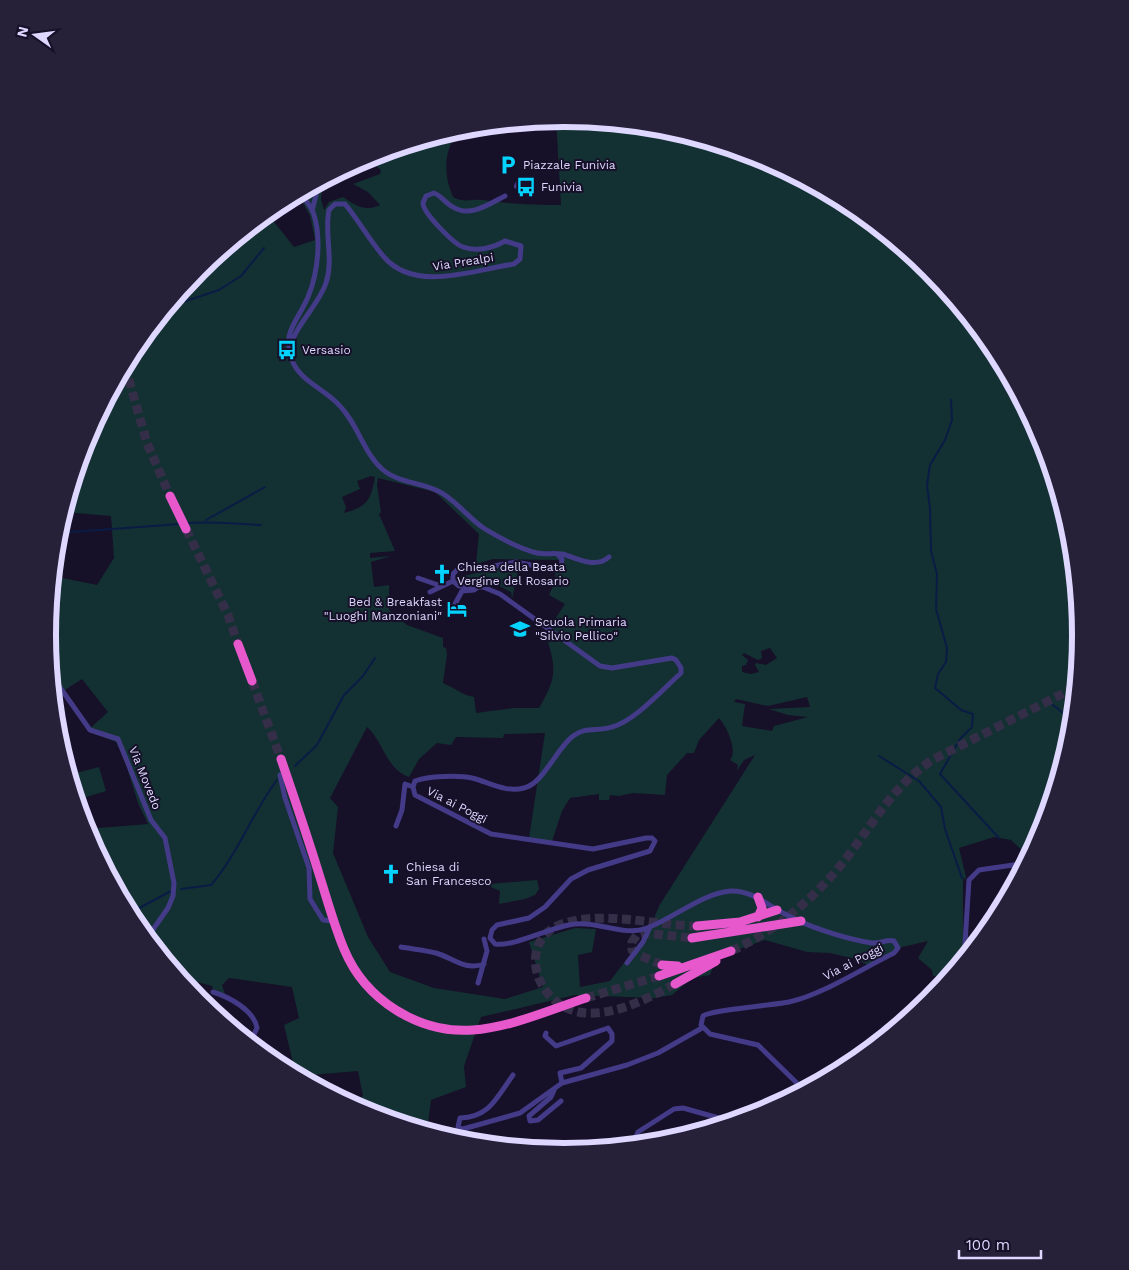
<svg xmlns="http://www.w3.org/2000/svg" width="1129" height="1270" font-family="'Work Sans',sans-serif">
<rect width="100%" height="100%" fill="#161028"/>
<path fill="#133132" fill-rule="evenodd" d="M565 118 666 128 763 157 852 205 930 270 995 348 1042 437 1072 534 1081 635 1072 736 1042 833 1031 854H1026L1011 840 994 837 959 848 966 877 965 880 963 877V961L949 977 940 971V975L933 976 932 970 918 958 928 941 898 948 872 967 856 959 830 953 807 952 765 940 717 957 710 975 692 978 672 995 655 998 575 995 481 1017 464 1066 466 1087 431 1100 427 1131 359 1109 358 1099 363 1096 358 1071 299 1076 296 1075 284 1025 299 1018 292 987 229 978 222 985 225 994 213 989 212 986 180 977 134 922 86 829 148 824 138 803 123 755 116 742 87 731 108 712 82 679 60 693 52 684 48 635 53 576 97 585 114 558 111 516 64 512 87 437 135 348 199 269 267 213 294 247 315 240 310 216 298 194 323 181 321 200 324 210 329 202 343 197C356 206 365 212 380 205L368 192 353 184 380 174 381 170 375 165 359 161 461 129C443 148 443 174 453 197 463 203 472 199 483 200 509 204 534 205 561 205L556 119ZM371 476 375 477C371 500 367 507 344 513L346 507 342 497 360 489 357 481ZM378 478 435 492 479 534 476 564 493 559 559 560 561 571 555 572 556 579 549 595 565 604 545 634C557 668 557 677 539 708H513L476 713 474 697C462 695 455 688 443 683L447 654 446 648 443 647V638L407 625 389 610V585L374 587 371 562 391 556 370 558V553L395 551 379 514 381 512 377 485ZM770 648 777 658 766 665 756 663 755 665 759 672 751 674 742 672V666L746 665 748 660 742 655 744 653 758 660 762 658 761 651ZM807 697 810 707 769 709 788 715 808 717 774 726 772 731 742 726 745 704 734 702 736 699 768 706ZM719 718C727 727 738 751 730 760L738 765 737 771 744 760 755 755 659 906 650 929 610 981 580 987 578 955 592 952 596 929 575 928 529 942 543 987 505 999 434 988 390 972 368 937 333 853 338 807 330 798 367 727C384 742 385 768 409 777L419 759 437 743 451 745 456 737 503 738 504 734 545 733 529 838 552 841 562 811 570 798 599 794V800H609L610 795 619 796 633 793 665 795 667 775 687 753H694L699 740Z
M513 564 519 565 512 599 511 592 486 579 484 583 466 584 459 581 460 577Z
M99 767 106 791 83 798 76 773Z
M537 880 539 889 535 895 525 899 499 904 500 891 489 886 490 884Z"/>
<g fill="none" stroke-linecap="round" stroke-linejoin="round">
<path stroke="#0a1c46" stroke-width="2" d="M168 307 219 290 241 276 264 248
M951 400 952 420 945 440 930 465 927 485 930 509 931 551 937 574 936 609 947 648 946 662 938 674 935 688 961 710 973 714 972 727 960 739 940 774 999 838
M206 520 265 487
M187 523C212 521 236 524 261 525
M58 533 180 524
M1047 700 1073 721
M879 756 919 781 941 807 945 829 962 878
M295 766 317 745 344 695 363 676 375 658
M181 889 211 885C238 854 252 813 277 780
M130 913 171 891"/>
<path stroke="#342e48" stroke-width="9" stroke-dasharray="9 4.5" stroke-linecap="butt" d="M125 366 147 443 170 496
M186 529 228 615 238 644
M252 681 281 759
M731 951C779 929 819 895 851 852 878 816 895 784 934 759L1076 687
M662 965 641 956 632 950V942L637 935 645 933 692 938
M675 984C650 997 623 1012 594 1013 537 1017 511 939 565 923 606 911 654 925 697 926
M586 998 659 976"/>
<path stroke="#433b87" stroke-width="5" d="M301 193C304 199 310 205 313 212 322 237 318 273 308 297 297 323 282 330 292 360 299 380 324 389 338 404 357 422 363 452 382 469 398 483 420 482 438 491 454 498 469 519 485 529 500 538 520 549 537 553 546 555 557 552 566 555 579 560 597 568 609 557
M312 211 319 183
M290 347C297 323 318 306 326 283 334 259 324 234 329 210L335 204H345C359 221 370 241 384 257 415 293 474 270 514 264L520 259 521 246 505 241C493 248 477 252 463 247 454 244 423 213 423 203 423 203 426 196 426 196L434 193C442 196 445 203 453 207 470 218 489 204 505 196
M418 578 441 586
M453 581 459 586 483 587 500 594 600 666 612 668 672 658 676 660 681 668V673C663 689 635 721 612 727 597 732 586 726 573 736 556 749 543 784 524 788 505 793 489 782 472 778 459 775 428 776 415 781L413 787 415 795 491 834 593 849 646 838H652L655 841 650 851 588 870 571 879 545 907 529 918 497 925 492 930 490 938 495 944C515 947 552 926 575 924 599 921 624 937 647 928 674 918 701 894 730 891 752 890 767 905 785 914 808 927 846 939 872 943 880 944 887 939 894 941L898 948 894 953C863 968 822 995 789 1002 775 1005 709 1010 703 1016L701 1025 710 1034 758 1045 804 1090
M453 581V574L458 569 483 568 516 562 556 570 561 567 562 559 558 555
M430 592 453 581
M455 604 462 591 474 590 479 586
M52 676 90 730 118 739 151 820 165 838 174 883 173 896 168 908 147 938
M280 775 285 798 309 868 310 899 323 920 333 921
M396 826 402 810 405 784 413 787
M401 947C412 949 425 950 436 953 453 958 465 971 484 964
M964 959 969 880 979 870 1026 863
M627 963 643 942 650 927
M478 983 487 951 484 939
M213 992C229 997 254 1010 257 1028L250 1043
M546 1033 545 1036 556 1046 608 1028 612 1034V1041L581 1068 560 1073 562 1083
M513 1075C497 1097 490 1117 460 1118L458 1127 463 1129 520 1113 562 1083 627 1065 658 1053 702 1028
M555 1088 551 1097 529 1116 530 1121 538 1120 561 1101
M632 1145 638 1132 674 1109 683 1108 733 1122"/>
<path stroke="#433b87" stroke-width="6" d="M517 186 518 184"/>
<path stroke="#e658cc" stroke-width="9" d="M170 496 186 529
M238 644 252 681
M281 759C294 797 307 835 319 874 327 899 334 925 344 949 365 1000 419 1034 473 1030 509 1028 552 1009 586 998
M758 917 762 908 758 897
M697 926 740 922 777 910
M692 938 801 921
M662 965 678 966
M659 976 731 951
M675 984 716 961"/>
</g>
<defs>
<symbol id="parking-bare" viewBox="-9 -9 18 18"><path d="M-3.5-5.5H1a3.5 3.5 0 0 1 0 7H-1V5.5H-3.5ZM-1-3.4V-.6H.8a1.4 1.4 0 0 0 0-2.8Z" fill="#03d4ff" stroke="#161028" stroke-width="2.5" paint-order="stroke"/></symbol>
<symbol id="bus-bare" viewBox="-9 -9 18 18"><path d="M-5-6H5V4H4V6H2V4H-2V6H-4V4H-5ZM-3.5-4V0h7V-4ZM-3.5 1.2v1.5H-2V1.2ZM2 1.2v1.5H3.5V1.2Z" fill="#03d4ff" stroke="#161028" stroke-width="2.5" paint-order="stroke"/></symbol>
<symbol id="church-bare" viewBox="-9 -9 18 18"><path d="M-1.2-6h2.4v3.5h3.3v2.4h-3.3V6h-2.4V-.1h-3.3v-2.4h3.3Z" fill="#03d4ff" stroke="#161028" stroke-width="2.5" paint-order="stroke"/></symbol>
<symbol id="hotel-bare" viewBox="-9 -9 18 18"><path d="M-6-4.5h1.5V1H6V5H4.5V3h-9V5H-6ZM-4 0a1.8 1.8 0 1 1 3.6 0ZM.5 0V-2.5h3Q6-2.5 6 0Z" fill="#03d4ff" stroke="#161028" stroke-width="2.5" paint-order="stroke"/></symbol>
<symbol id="school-bare" viewBox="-9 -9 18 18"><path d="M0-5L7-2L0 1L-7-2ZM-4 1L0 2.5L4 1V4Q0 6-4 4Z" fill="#03d4ff" stroke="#161028" stroke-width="2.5" paint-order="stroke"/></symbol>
</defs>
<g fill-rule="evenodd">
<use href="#parking-bare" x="494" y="151" width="28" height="28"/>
<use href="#bus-bare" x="512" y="173" width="28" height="28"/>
<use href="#bus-bare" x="273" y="336" width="28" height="28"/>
<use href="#church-bare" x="428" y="560" width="28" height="28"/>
<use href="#hotel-bare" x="443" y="595" width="28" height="28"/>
<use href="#school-bare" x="506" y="615" width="28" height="28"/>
<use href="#church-bare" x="377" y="860" width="28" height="28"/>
</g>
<g text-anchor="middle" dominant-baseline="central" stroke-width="4" stroke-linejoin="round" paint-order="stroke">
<g font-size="12" fill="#ded7ff" stroke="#161028" text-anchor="start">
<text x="523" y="165">Piazzale Funivia</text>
<text x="541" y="187">Funivia</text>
<text x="302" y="350">Versasio</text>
<text x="457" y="567">Chiesa della Beata<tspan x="457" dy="14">Vergine del Rosario</tspan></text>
<text x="442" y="602" text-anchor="end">Bed &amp; Breakfast<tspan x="442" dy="14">"Luoghi Manzoniani"</tspan></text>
<text x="535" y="622">Scuola Primaria<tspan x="535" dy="14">"Silvio Pellico"</tspan></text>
<text x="406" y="867">Chiesa di<tspan x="406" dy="14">San Francesco</tspan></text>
</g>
<g font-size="12" fill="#ded7ff" stroke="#161028">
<text transform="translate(463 262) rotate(-9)">Via Prealpi</text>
<text transform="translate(145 778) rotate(68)">Via Movedo</text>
<text transform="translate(457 805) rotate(27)">Via ai Poggi</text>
<text transform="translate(853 962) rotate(-27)">Via ai Poggi</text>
</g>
</g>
<path d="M0 0H1129V1270H0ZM56 635a508 508 0 1 1 1016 0a508 508 0 1 1-1016 0Z" fill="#262039" fill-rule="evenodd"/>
<path fill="none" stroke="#ded7ff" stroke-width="6" d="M56 635a508 508 0 1 1 1016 0a508 508 0 1 1-1016 0Z"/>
<g transform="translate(35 35) rotate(284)" stroke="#161028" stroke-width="4" paint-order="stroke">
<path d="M0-4L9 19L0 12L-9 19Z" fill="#ded7ff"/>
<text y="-8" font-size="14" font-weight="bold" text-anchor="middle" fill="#ded7ff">N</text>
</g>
<path d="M959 1250v8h82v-8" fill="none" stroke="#ded7ff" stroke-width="2.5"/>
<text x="966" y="1250" font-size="15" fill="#ded7ff" stroke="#161028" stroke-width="4" paint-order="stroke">100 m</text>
</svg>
